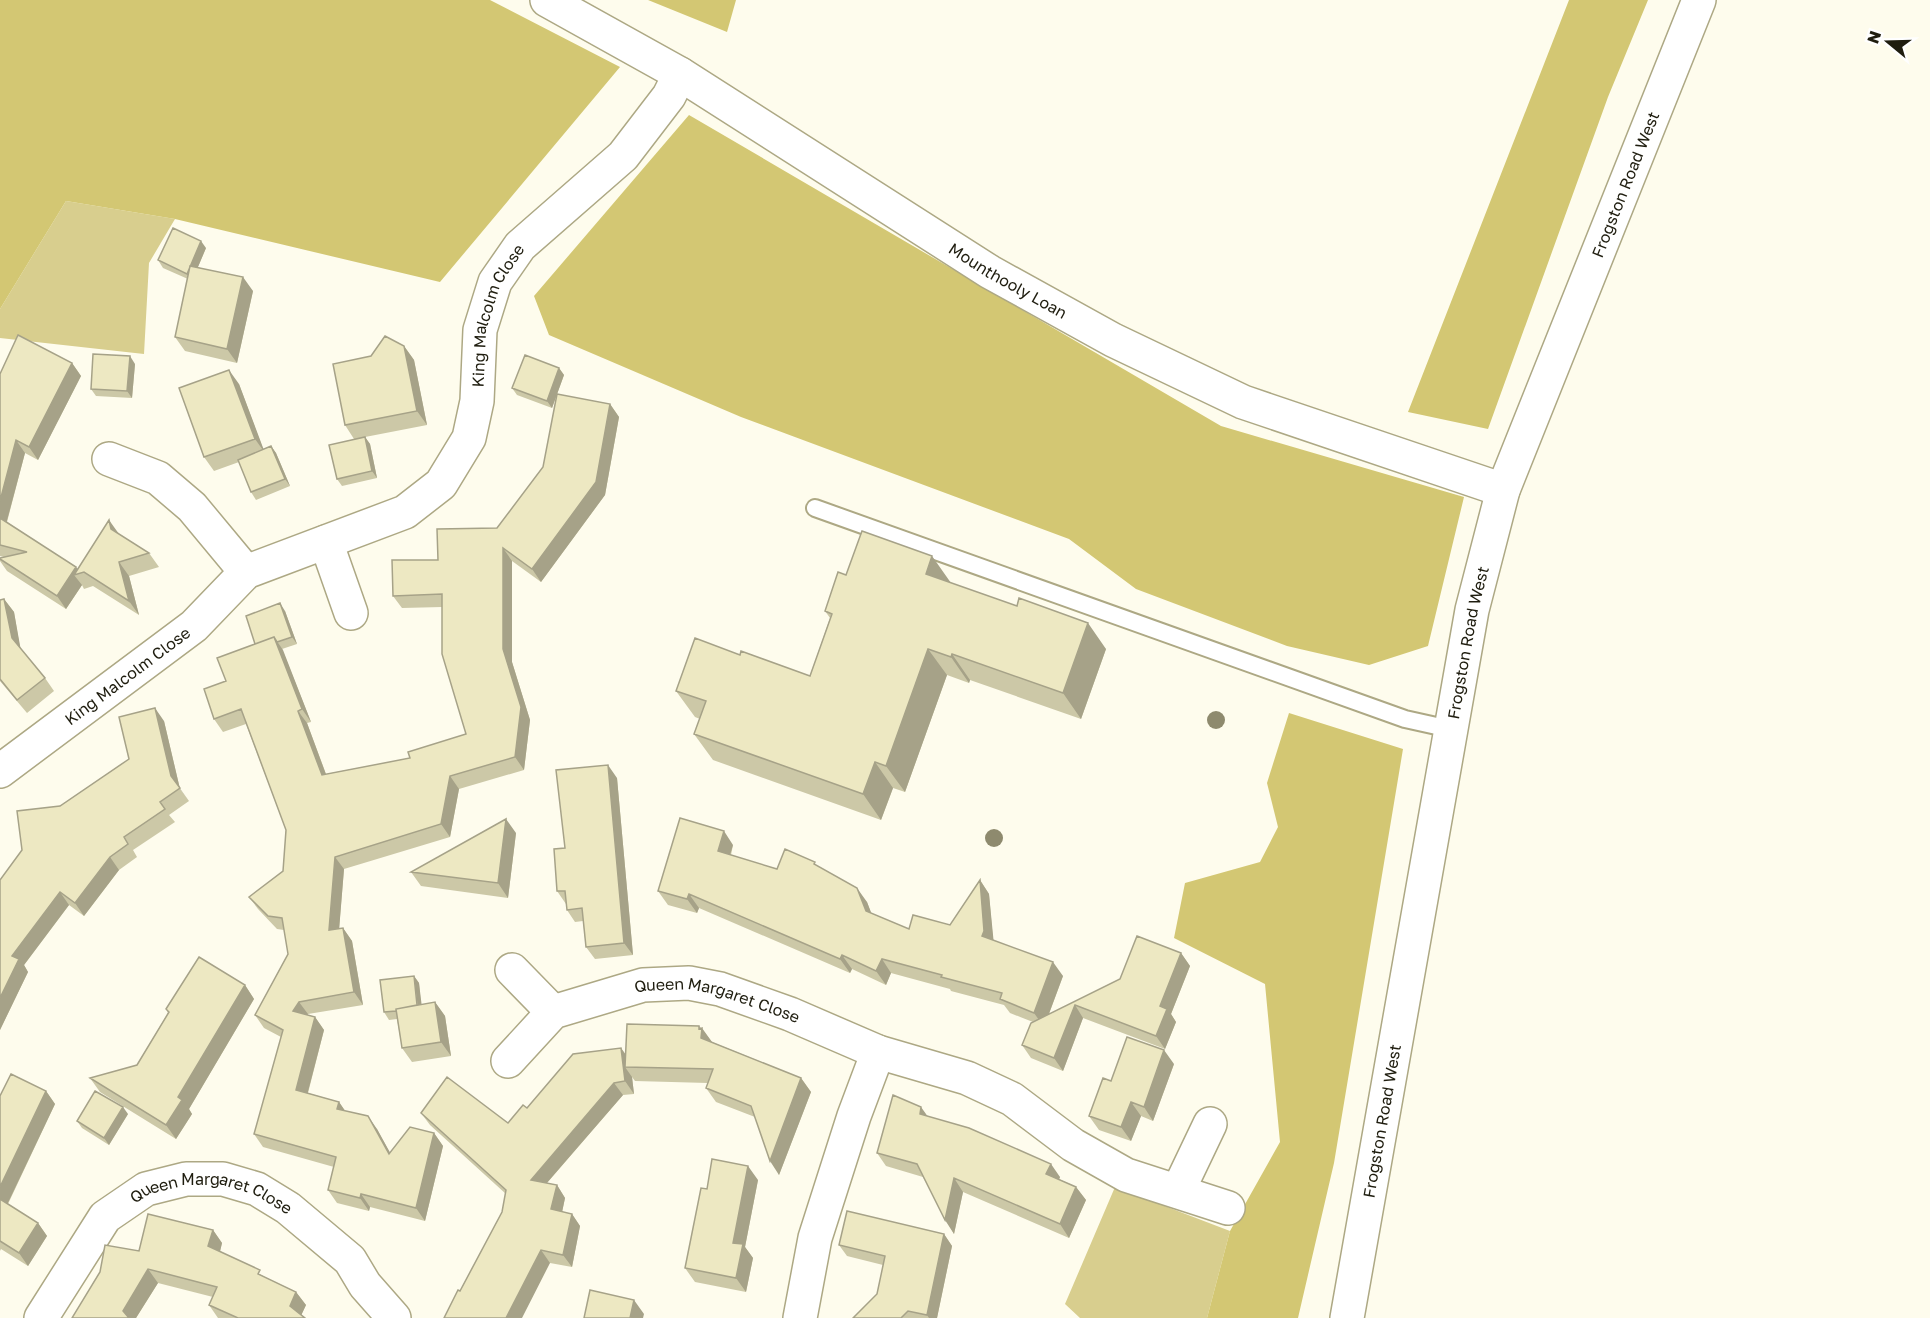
<svg xmlns="http://www.w3.org/2000/svg" width="1930" height="1318" font-family="'Golos Text',sans-serif">
<rect width="100%" height="100%" fill="#fefced"/>
<path fill="#d8ce8e" d="M66 201 175 219 149 263 144 354 0 338V309Z
M1115 1187 1230 1231 1207 1318H1080L1065 1304Z"/>
<path fill="#d3c773" d="M0 0H490L620 67 440 282 175 219 66 201 0 309Z
M648 0H736L727 32Z
M1569 0H1648L1608 97 1488 429 1408 412Z
M689 115 1221 426 1464 497 1428 646 1369 665 1287 646 1136 589 1069 539 741 417 549 335 534 296Z
M1289 713 1403 749 1334 1163 1298 1318H1207L1230 1231 1280 1142 1265 984 1174 938 1185 883 1260 862 1278 827 1267 783Z"/>
<g fill="none" stroke-linecap="round" stroke-linejoin="round">
<defs>
<path id="lane" d="M815 508 1405 719 1450 729"/>
<g id="street">
<path id="s1" d="M547 0 680 74 990 272 1113 340 1243 402 1503 490"/>
<path d="M109 459 158 478 192 507 246 572"/>
<path d="M326 542 351 613"/>
<path id="s2" d="M0 771 194 626 246 572 405 512 441 484 469 438 477 401 480 330 495 282 520 246 623 156 669 96 680 74"/>
<path d="M512 970 553 1012"/>
<path id="s3" d="M508 1061 553 1012 643 985 689 983 720 989 790 1014 878 1052 967 1078 1012 1099 1073 1145 1126 1175 1228 1208"/>
<path d="M1178 1191 1210 1124"/>
<path id="s4" d="M41 1318 105 1217 146 1189 186 1179H223L257 1189 288 1208 350 1260 365 1285 394 1318"/>
<path d="M800 1318 815 1238 854 1116 878 1052"/>
</g>
<g id="secondary">
<path id="s5" d="M1347 1318 1472 610 1503 490 1699 0"/>
</g>
</defs>
<use href="#lane" stroke="#ada884" stroke-width="20"/>
<use href="#street" stroke="#ada884" stroke-width="36"/>
<use href="#secondary" stroke="#ada884" stroke-width="36"/>
<use href="#lane" stroke="#fff" stroke-width="16"/>
<use href="#street" stroke="#fff" stroke-width="33"/>
<use href="#secondary" stroke="#fff" stroke-width="33"/>
</g>
<g fill="#8e8a6e">
<circle cx="1216" cy="720" r="9"/>
<circle cx="994" cy="838" r="9"/>
</g>
<path fill="#ccc8a7" d="M206 248 198 267 253 291 237 363 185 351 175 337 188 279 163 268 158 260Z
M404 346 414 360 427 425 365 437 370 444 377 478 342 486 337 479 354 439 345 425 371 356Z
M72 363 81 376 38 460 25 453 7 522 78 569 119 534 149 553 159 567 129 576 139 615 93 586 84 589 82 585 66 609 7 571 0 561V558L4 557 0 556V374Z
M135 364 132 398 96 396 91 389Z
M559 368 564 375 552 408 517 395 512 388Z
M239 384 263 449 271 446 276 453 290 486 256 500 251 492 239 462 214 471 204 457Z
M610 404 619 417 605 495 541 582 512 561V662L530 720 524 770 459 789 450 837 344 869 339 929 343 928 352 941 363 1005 308 1014 307 1015 315 1017 324 1030 308 1093 339 1102 345 1111 377 1129 390 1153 434 1133 443 1146 425 1221 370 1207 369 1211 337 1203 328 1190 334 1167 263 1147 254 1134 281 1037 264 1028 255 1015 288 954 284 930 277 929 258 909 249 897 283 871 286 830 246 724 223 732 214 719 226 681 255 644 285 611 297 644 282 649 311 722 307 723 326 774 410 758 466 734 442 607 402 608 393 596 438 560 497 528Z
M846 575 951 583 1106 649 1081 719 970 680 969 683 947 675 905 792 893 788 881 820 713 760 694 734 700 719 695 717 676 691 740 655 810 676 830 618 825 611Z
M4 599 14 612 20 648 45 678 54 691 27 713 0 681V600Z
M164 721 180 789 189 801 169 815 175 822 133 850 137 857 119 870 84 916 69 905 24 965 28 972 0 1030V880L60 806 129 759Z
M617 778 633 955 595 959 586 947 583 921 575 922 567 910 566 904 557 891 565 848Z
M516 833 508 898 421 886 411 872Z
M733 845 731 855 777 869 819 867 867 902 871 913 909 929 950 925 980 880 989 894 993 940 1063 976 1049 1014 1181 953 1190 966 1171 1014 1176 1022 1165 1049 1083 1018 1063 1071 1031 1058 1022 1045 1033 1022 1010 1013 1004 1005 951 991 950 989 891 973 886 985 852 969 850 973 699 908 697 913 668 905 658 891Z
M414 976 419 983 421 1005 435 1002 445 1016 451 1056 412 1062 402 1048 397 1019 389 1020 384 1012Z
M245 985 254 999 189 1109 192 1114 176 1139 100 1092 90 1078 137 1065 168 1013 166 1009Z
M701 1028 712 1042 801 1078 811 1092 779 1175 755 1117 716 1102 706 1088 708 1083 635 1081 632 1077 634 1094 623 1095 547 1183 557 1185 565 1198 562 1212 572 1214 580 1226 572 1267 550 1263 460 1291 502 1212 506 1194 430 1125 421 1113 508 1123 527 1108 621 1048 626 1055Z
M1174 1064 1153 1121 1141 1116 1131 1141 1099 1130 1089 1116 1111 1081Z
M46 1091 55 1104 8 1204 38 1223 47 1236 28 1266 1 1249 0 1251V1096Z
M128 1114 109 1145 82 1128 77 1121Z
M928 1116 1060 1177 1059 1179 1076 1187 1086 1200 1069 1238 963 1192 954 1234 923 1177 886 1166 877 1153Z
M758 1180 745 1247 753 1258 746 1292 695 1282 685 1268 707 1189Z
M213 1230 222 1243 220 1251 265 1277 296 1292 306 1305 301 1315 305 1318H218L209 1305 213 1297 158 1283 136 1318H72L100 1272 139 1251Z
M944 1234 952 1246 937 1318H853L877 1294 883 1265 847 1256 839 1245Z"/>
<path fill="#a6a288" d="M201 241 206 248 192 281 187 274Z
M243 277 253 291 237 363 227 349Z
M404 346 414 360 427 425 417 411Z
M130 356 135 364 132 398 127 391Z
M72 363 81 376 38 460 29 447Z
M559 368 564 375 552 408 547 401Z
M229 370 239 384 265 453 255 439Z
M610 404 619 417 605 495 541 582 532 569Z
M365 437 370 444 377 478 372 471Z
M16 440 25 453 5 528 0 520V501Z
M271 446 276 453 290 486 285 479Z
M109 520 119 534 111 529Z
M503 548 512 561V662L530 720 524 770 515 757 503 649Z
M932 556 951 583 926 574Z
M119 562 129 576 139 615 129 601Z
M76 567 81 573 74 575 82 585 66 609 57 596Z
M4 599 14 612 21 651 12 638Z
M280 603 285 611 297 644 292 637Z
M1088 623 1106 649 1081 719 1063 693Z
M274 637 283 650 311 722 302 709Z
M928 649 947 675 905 792 886 766Z
M952 654 970 680 969 683 951 657Z
M155 708 164 721 180 789 189 801 171 776Z
M298 711 307 723 331 788 322 775Z
M875 762 893 788 881 820 863 794Z
M608 765 617 778 633 955 624 943Z
M450 776 459 789 450 837 441 824Z
M506 819 516 833 508 898 498 883Z
M724 831 733 845 727 865 718 851Z
M110 857 119 870 84 916 75 903Z
M335 857 344 869 338 943 329 930Z
M980 880 989 894 994 945 982 936Z
M857 888 867 902 876 925 866 911Z
M60 892 69 905 24 965 28 972 0 1030V998L12 956Z
M689 894 699 908 697 913 687 899Z
M343 928 352 941 363 1005 354 992Z
M1181 953 1190 966 1171 1014 1176 1022 1165 1049 1156 1036 1160 1006Z
M842 955 852 969 850 973 840 959Z
M882 959 891 973 886 985 876 971Z
M1053 962 1063 976 1044 1027 1034 1013Z
M414 976 419 983 423 1016 418 1008Z
M245 985 254 999 189 1109 192 1114 176 1139 166 1125 178 1097Z
M299 1002 308 1014 302 1024 293 1011Z
M435 1002 445 1016 451 1056 441 1042Z
M1075 1005 1083 1018 1063 1071 1054 1058Z
M315 1017 324 1030 305 1103 296 1090Z
M699 1026 702 1029V1028L712 1042 701 1038Z
M621 1048 630 1061 625 1067 632 1077 634 1094 625 1081Z
M1164 1050 1174 1064 1153 1121 1144 1107Z
M801 1078 811 1092 779 1175 770 1161Z
M614 1083 623 1095 539 1192 531 1180Z
M46 1091 55 1104 5 1209 0 1202V1187Z
M339 1102 348 1115 337 1109Z
M1131 1102 1141 1116 1131 1141 1121 1127Z
M123 1107 128 1114 109 1145 104 1138Z
M921 1107 931 1121 920 1114Z
M368 1116 377 1129 398 1167 389 1154Z
M434 1133 443 1146 425 1221 416 1208Z
M1051 1164 1060 1177 1056 1187 1046 1174Z
M748 1166 758 1180 745 1247 753 1258 746 1292 736 1278 733 1243Z
M954 1178 963 1192 954 1234 945 1220Z
M557 1185 565 1198 560 1222 551 1209Z
M1076 1187 1086 1200 1069 1238 1060 1224Z
M361 1194 370 1207 369 1211 360 1198Z
M572 1214 580 1226 572 1267 563 1255Z
M38 1223 47 1236 28 1266 19 1253Z
M213 1230 222 1243 218 1260 208 1246Z
M944 1234 952 1246 937 1318H929L927 1315Z
M541 1250 550 1263 522 1318H506Z
M148 1269 158 1283 136 1318H128L123 1311Z
M296 1292 306 1305 300 1318 290 1306Z
M634 1300 644 1314 643 1318H630Z"/>
<path fill="#ede8c2" stroke="#a6a288" stroke-width="1.5" d="M173 228 201 241 187 274 158 260Z
M190 266 243 277 227 349 175 337Z
M18 335 72 363 29 447 16 440 0 501V374Z
M385 336 404 346 417 411 345 425 333 364 371 356Z
M93 354 130 356 127 391 91 389Z
M525 355 559 368 547 401 512 388Z
M229 370 255 439 204 457 179 388Z
M557 394 610 404 596 482 532 569 503 548V649L521 707 515 757 450 776 441 824 335 857 329 930 343 928 354 992 299 1002 293 1011 315 1017 296 1090 339 1102 337 1109 368 1116 389 1154 410 1127 434 1133 416 1208 361 1194 360 1198 328 1190 336 1157 254 1134 283 1030 255 1015 288 954 282 918 268 916 249 897 283 871 286 830 241 709 214 719 204 689 226 681 217 658 274 637 302 709 298 711 322 775 410 758 408 752 466 734 442 654V594L393 596 392 560H438L437 529 497 528 543 467Z
M365 437 372 471 337 479 329 445Z
M271 446 285 479 251 492 238 460Z
M0 518 76 567 57 596 0 559V558L27 552 0 545Z
M109 520 111 529 149 553 119 562 129 601 84 572 74 575Z
M862 531 932 556 926 574 1017 606 1019 598 1088 623 1063 693 952 654 951 657 928 649 886 766 875 762 863 794 694 734 706 701 676 691 695 638 740 655 741 651 810 676 832 614 825 611 838 572 846 575Z
M4 599 12 638 45 678 17 700 0 679V600Z
M280 603 292 637 277 642 274 637 255 644 246 616Z
M155 708 171 776 180 788 160 802 165 809 124 837 128 844 110 857 75 903 60 892 12 956 19 959 0 998V880L22 850 17 811 60 806 129 759 119 717Z
M608 765 624 943 586 947 582 908 567 910 565 891H557L554 849 565 848 556 770Z
M680 818 724 831 718 851 777 869 785 849 815 862 814 864 857 888 866 911 909 929 913 915 950 925 980 880 984 931 982 936 1053 962 1034 1013 1000 999 1002 993 941 977 942 975 882 959 876 971 842 955 840 959 689 894 687 899 658 891Z
M506 819 498 883 411 872Z
M1137 936 1181 953 1160 1006 1167 1009 1156 1036 1075 1005 1054 1058 1022 1045 1031 1023 1120 979Z
M199 957 245 985 178 1097 182 1100 166 1125 90 1078 137 1065 169 1012 166 1009Z
M414 976 417 1005 396 1009V1011L384 1012 380 980Z
M435 1002 441 1042 402 1048 396 1009Z
M627 1024 699 1026V1029L702 1028 701 1038 801 1078 770 1161 751 1106 706 1088 713 1069 625 1067Z
M1127 1037 1164 1050 1144 1107 1131 1102 1121 1127 1089 1116 1103 1078 1111 1081Z
M621 1048 625 1081 614 1083 531 1180 557 1185 551 1209 572 1214 563 1255 541 1250 506 1318H444L458 1290 460 1291 502 1212 506 1190 421 1113 447 1077 508 1123 523 1105 527 1108 573 1054Z
M11 1074 46 1091 0 1187V1096Z
M95 1091 123 1107 104 1138 77 1121Z
M893 1095 921 1107 920 1114 969 1128 1051 1164 1046 1174 1076 1187 1060 1224 954 1178 945 1220 917 1164 877 1153Z
M712 1159 748 1166 733 1243 743 1244 736 1278 685 1268 701 1188 707 1189Z
M0 1199 38 1223 19 1253 0 1241Z
M847 1211 944 1234 927 1315 908 1311 901 1318H853L877 1294 885 1256 839 1245Z
M148 1214 213 1230 208 1246 260 1270 258 1274 296 1292 290 1306 305 1318H238L209 1305 217 1287 148 1269 123 1311 129 1318H72L100 1272 105 1245 139 1251Z
M590 1290 634 1300 630 1318H584Z"/>
<g text-anchor="middle" dominant-baseline="central" stroke-width="4.5" stroke-linejoin="round" paint-order="stroke">
<g font-size="16" fill="#1f1d0f" stroke="#fff">
<text stroke="none"><textPath href="#s5" startOffset="1172">Frogston Road West</textPath></text>
<text stroke="none"><textPath href="#s1" startOffset="540">Mounthooly Loan</textPath></text>
<text stroke="none"><textPath href="#s2" startOffset="714">King Malcolm Close</textPath></text>
<text stroke="none"><textPath href="#s5" startOffset="686">Frogston Road West</textPath></text>
<text stroke="none"><textPath href="#s2" startOffset="159">King Malcolm Close</textPath></text>
<text stroke="none"><textPath href="#s3" startOffset="237">Queen Margaret Close</textPath></text>
<text stroke="none"><textPath href="#s5" startOffset="200">Frogston Road West</textPath></text>
<text stroke="none"><textPath href="#s4" startOffset="237">Queen Margaret Close</textPath></text>
</g>
</g>
<g transform="translate(1888 42) rotate(289)" stroke="#ffffff" stroke-width="4.5" paint-order="stroke">
<path d="M0-4.5L10 22L0 15L-10 22Z" fill="#1f1d0f"/>
<text y="-9" font-size="16" font-weight="bold" text-anchor="middle" fill="#1f1d0f">N</text>
</g>
</svg>
